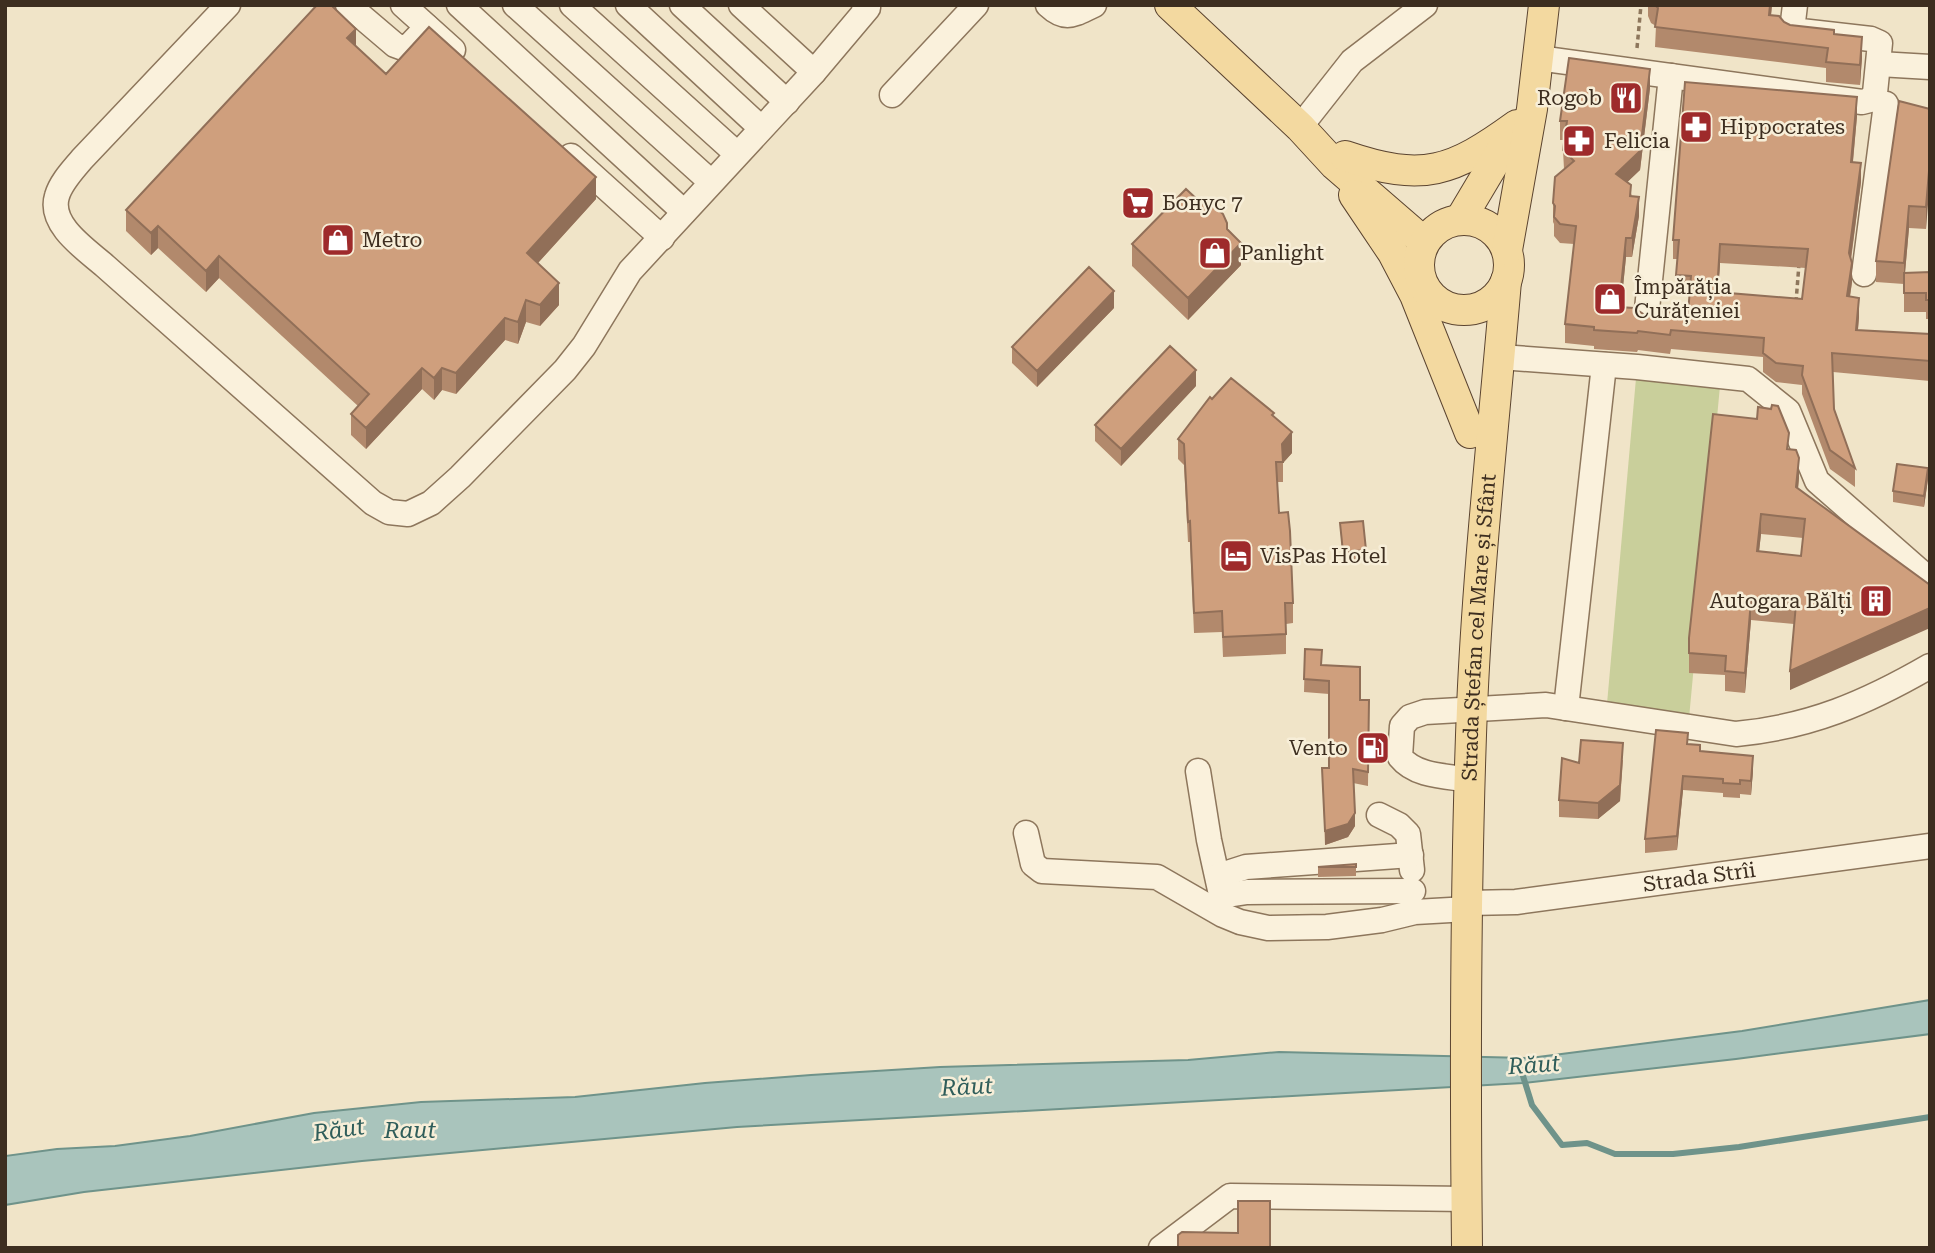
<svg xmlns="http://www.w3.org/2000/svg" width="1935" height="1253" font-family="'Roboto Serif',serif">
<rect width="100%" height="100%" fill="#f0e4c8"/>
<path fill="#c9cf9b" d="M1637 367 1721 375 1688 729 1606 715Z"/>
<path fill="#a9c4bc" stroke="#6f938a" stroke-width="2" d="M1930 1000V1034L1736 1059 1523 1083 737 1127 362 1161 84 1192 5 1205V1156L57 1149 115 1146 190 1136 314 1113 421 1102 575 1097 705 1083 811 1075 940 1067 1188 1060 1279 1052 1530 1058 1742 1031Z"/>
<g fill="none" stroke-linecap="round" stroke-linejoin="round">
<path stroke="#6f938a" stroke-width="6" d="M1523 1076 1532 1105 1562 1145 1587 1143 1615 1154H1673L1739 1147 1930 1117"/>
<defs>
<g id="minor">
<path d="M228 5 82 159C73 170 61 182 57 196 48 225 87 250 105 266L373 503 389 512 408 514 431 503 460 477 565 370 584 346 630 271 814 72 868 8 864 5"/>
<path d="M348 5 395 45 406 49 427 27"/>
<path d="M403 5 453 50"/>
<path d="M459 5 684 212"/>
<path d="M515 5 711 182"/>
<path d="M572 5 737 154"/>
<path d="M628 5 761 128"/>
<path d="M682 5 787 102"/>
<path d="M741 5 814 72"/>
<path d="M1048 5C1066 22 1074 14 1094 5"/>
<path d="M1538 58 1862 102 1870 100 1875 93 1880 43 1871 39 1792 30 1795 5"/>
<path d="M1879 64 1930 67"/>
<path d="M892 95 976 5"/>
<path d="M1300 127 1352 61 1425 5"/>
<path d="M571 156 662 238"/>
<path d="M1864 274 1886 104"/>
<path d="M1646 319 1671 76"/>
<path d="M1500 357 1637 367 1748 379 1788 411 1817 481 1930 580"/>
<path d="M1566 708 1604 365"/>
<path d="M1198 771 1209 840 1220 890"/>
<path d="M1471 780C1447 776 1416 777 1400 757L1402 726 1410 717 1425 712 1546 705 1736 734C1810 727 1866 703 1930 666"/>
<path d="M1379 815 1399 825 1408 834 1412 870"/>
<path d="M1026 833 1033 864 1042 871 1157 877 1223 915 1240 922 1268 928 1327 927 1382 920 1415 912 1468 909"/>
<path d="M1218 876 1246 867 1411 855"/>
<path d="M1221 896 1247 892 1413 891"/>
<path id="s1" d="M1468 903 1516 902 1930 846"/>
<path d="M1161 1248 1230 1196 1467 1199"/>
</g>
<g id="major">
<path d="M1170 5 1300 127 1335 165 1424 242"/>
<path d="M1345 156C1424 183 1452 172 1517 125"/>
<path d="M1354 195 1393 253 1415 295 1470 433"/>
<path d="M1460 220 1510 136"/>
<circle cx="1464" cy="265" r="45"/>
<path d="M1507 250 1532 109 1544 5"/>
<path id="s2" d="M1467 1248C1465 1068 1465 888 1472 708 1478 566 1494 424 1506 281"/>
</g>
</defs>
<use href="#minor" stroke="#8d765c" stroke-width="27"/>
<use href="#major" stroke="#5b4430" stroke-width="32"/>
<path stroke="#8d765c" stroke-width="3.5" stroke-dasharray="5 3.5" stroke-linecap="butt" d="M1637 48 1641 5
M1796 302 1799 264"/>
<use href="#minor" stroke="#faf1dc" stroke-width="24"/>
<use href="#major" stroke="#f3d9a0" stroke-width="30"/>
</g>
<path fill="#b2896c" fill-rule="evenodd" d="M1648 5H1772L1771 15 1790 25 1834 34 1862 57 1860 85 1826 82V68L1655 47 1656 26 1651 23 1648 16Z
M356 47 386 74 596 199 538 263 559 305 540 326 526 322 518 344 505 340 456 394 442 390 434 400 422 389 366 449 351 435V414L358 406 219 278 206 292 158 248 151 255 126 231V210Z
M1650 88 1640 170 1627 182 1639 216 1632 257H1626L1621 307 1645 315 1688 314 1690 295 1676 294 1678 259H1673V240L1857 116 1853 162 1861 182 1851 260 1852 282 1850 297 1859 317 1858 330 1930 334V381L1833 372 1834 409 1855 468V487L1830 469 1802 394V385L1776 382 1763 372V357L1671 349 1670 354 1638 350 1637 352 1594 349V346L1565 343V324L1574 244 1560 243 1554 236V224L1553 222V203L1564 169 1563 150 1564 140H1560V121ZM1720 263 1806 268 1802 299 1718 292Z
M1930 109 1926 229 1909 228 1905 273 1930 272V319H1926V312H1904V284L1876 282V261Z
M1227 229 1241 265 1188 320 1132 266V244Z
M1114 308 1037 387 1012 363V347Z
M1196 386 1121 466 1095 441V425Z
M1212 399 1274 417 1292 453 1283 463V482H1277L1279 513 1293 603V623L1286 624V654L1223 657 1222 632 1194 633 1190 542H1188L1184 465 1178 459V439Z
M1789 449 1799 478 1798 489 1930 585 1790 690 1794 624 1751 620 1745 693 1725 691V675L1689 673V638ZM1761 534 1803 538 1801 556 1759 551Z
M1928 479 1924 507 1893 502V491Z
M1340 523 1366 550V561L1343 563Z
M1305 649 1360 700H1369L1368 786 1353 783 1355 826 1348 837 1325 845 1322 768H1329V694L1304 692Z
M1688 744 1700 751 1753 770 1751 795 1740 794V798L1723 797V793L1683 790 1677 850 1645 853V839Z
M1623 760 1620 801 1598 819 1559 817V800L1579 763Z
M1356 864V876L1318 877V867Z"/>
<path fill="#916f58" d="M1770 5H1772L1769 35V15Z
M356 29V50L347 38Z
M1862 37V57L1860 85V65Z
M1650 69V88L1640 170 1616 193V174Z
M1857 97V116L1851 181V162Z
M1930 159V180L1926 229V207Z
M1861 163V182L1849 272V253Z
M596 177V199L527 275V253Z
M1639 197V216L1632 257V238Z
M1909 206V228L1904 284V263Z
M158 226V248L151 255V233Z
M1626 238V257L1619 326V307Z
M1241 243V265L1188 320V298Z
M1720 244V263L1717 311V292Z
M219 256V278L206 292V271Z
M1852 263V282L1847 315V296Z
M559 283V305L540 326V305Z
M1114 291V308L1037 387V371Z
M1859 298V317L1856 349V330Z
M526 300V322L518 344V322Z
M505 318V340L456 394V373Z
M422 368V389L366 449V428Z
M442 368V390L434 400V378Z
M1196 370V386L1121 466V449Z
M1292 432V453L1283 463 1282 444Z
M1799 458V478L1796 507V487Z
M1928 468V479L1924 507V496Z
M1761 514V534L1757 570V551Z
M1751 600V620L1745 693V673Z
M1930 608V628L1790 690V671Z
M1623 743 1620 801 1598 819V803Z
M1753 756V770L1751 795V781Z
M1683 776V790L1677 850V836Z
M1355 813V826L1348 837 1325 845V831Z"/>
<path fill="#cf9f7d" stroke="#916f58" stroke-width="2" fill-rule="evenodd" d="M317 5H331L356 29 347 38 386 74 429 27 596 177 527 253 559 283 540 305 526 300 518 322 505 318 456 373 442 368 434 378 422 368 366 428 351 414 369 394 219 256 206 271 158 226 151 233 126 210Z
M1655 5H1770L1769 15 1779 16 1784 22 1790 25 1834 30V34L1862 37 1860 65 1826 62 1828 48 1655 27 1658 8Z
M1569 58 1650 69 1640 151 1616 174 1631 185 1630 196 1639 197 1632 238H1626L1619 307 1634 308 1645 315 1656 311 1688 314 1691 276 1676 275 1679 240H1673L1685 82 1857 97 1851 162 1861 163 1849 253 1852 263 1847 296 1859 298 1856 330 1930 334V361L1832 353 1834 409 1855 468 1830 450 1802 375 1803 366 1776 363 1763 353 1764 338 1671 330 1670 335 1638 331 1637 333 1594 330V327L1565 324 1576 226 1560 224 1554 217 1555 206 1553 203 1555 177 1574 161 1563 150 1567 121H1560ZM1720 244 1808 249 1802 299 1717 292Z
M1899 101 1930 109V159L1926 207 1909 206 1904 263 1876 261Z
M1186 189 1202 204 1215 207 1223 214 1227 223V229L1241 243 1188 298 1132 244Z
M1089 267 1114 291 1037 371 1012 347Z
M1930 272V300H1926V293H1904V273Z
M1170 346 1196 370 1121 449 1095 425Z
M1231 378 1274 413 1272 415 1292 432 1282 444 1283 462H1276L1279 513 1288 512 1290 531 1293 603H1285L1286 634 1223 637 1222 611 1194 613 1190 521 1188 522 1184 444 1178 439 1210 397 1212 399Z
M1772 405 1778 406 1789 433 1787 449 1796 450 1799 458 1796 487 1930 585V608L1790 671 1796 604 1751 600 1745 673 1725 671 1726 656 1689 653V638L1713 414 1757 419 1758 407 1771 409ZM1761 514 1805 519 1801 556 1757 551Z
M1897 464 1928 468 1924 496 1893 491Z
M1363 521 1366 550 1343 552 1340 523Z
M1305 649 1322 650 1321 665 1360 667V700H1369L1368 772 1353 769 1355 813 1348 824 1325 831 1322 768H1329V681L1304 679Z
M1656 730 1688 733 1687 744 1700 745V751L1753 756 1751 781 1740 780V784L1723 783V779L1683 776 1677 836 1645 839Z
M1581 740 1623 743 1620 785 1598 803 1559 800 1562 758 1579 763Z
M1356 864V867H1318Z
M1238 1201H1270V1248H1155H1178V1235L1182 1232 1238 1233Z"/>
<defs>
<symbol id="restaurant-square" viewBox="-11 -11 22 22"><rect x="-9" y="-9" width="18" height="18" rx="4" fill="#9e2a2b" stroke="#f7eed8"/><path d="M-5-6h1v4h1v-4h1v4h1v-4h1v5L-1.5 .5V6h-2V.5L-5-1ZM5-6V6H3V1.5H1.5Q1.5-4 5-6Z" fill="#fff"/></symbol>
<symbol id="pharmacy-square" viewBox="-11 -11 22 22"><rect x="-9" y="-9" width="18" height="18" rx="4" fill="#9e2a2b" stroke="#f7eed8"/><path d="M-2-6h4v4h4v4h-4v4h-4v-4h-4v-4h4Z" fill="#fff"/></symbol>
<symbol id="supermarket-square" viewBox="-11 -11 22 22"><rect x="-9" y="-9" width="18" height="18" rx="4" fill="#9e2a2b" stroke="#f7eed8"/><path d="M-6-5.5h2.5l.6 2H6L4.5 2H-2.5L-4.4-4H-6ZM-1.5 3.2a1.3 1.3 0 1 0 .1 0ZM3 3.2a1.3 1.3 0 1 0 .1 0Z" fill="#fff"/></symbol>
<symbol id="shop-square" viewBox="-11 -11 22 22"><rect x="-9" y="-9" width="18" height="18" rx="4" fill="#9e2a2b" stroke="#f7eed8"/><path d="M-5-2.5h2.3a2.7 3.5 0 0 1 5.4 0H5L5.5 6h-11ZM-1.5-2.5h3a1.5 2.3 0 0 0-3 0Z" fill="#fff"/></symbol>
<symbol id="hotel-square" viewBox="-11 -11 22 22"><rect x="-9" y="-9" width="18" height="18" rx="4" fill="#9e2a2b" stroke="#f7eed8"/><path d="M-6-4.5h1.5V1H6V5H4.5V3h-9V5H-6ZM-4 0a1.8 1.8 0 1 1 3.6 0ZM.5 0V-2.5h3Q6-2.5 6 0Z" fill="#fff"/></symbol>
<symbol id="building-square" viewBox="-11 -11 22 22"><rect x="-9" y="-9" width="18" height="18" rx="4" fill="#9e2a2b" stroke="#f7eed8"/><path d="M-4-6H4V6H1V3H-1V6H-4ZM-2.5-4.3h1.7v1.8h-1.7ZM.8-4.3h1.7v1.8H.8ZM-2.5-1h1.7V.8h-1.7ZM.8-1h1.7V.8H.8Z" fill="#fff"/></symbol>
<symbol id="fuel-square" viewBox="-11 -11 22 22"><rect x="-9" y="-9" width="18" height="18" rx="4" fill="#9e2a2b" stroke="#f7eed8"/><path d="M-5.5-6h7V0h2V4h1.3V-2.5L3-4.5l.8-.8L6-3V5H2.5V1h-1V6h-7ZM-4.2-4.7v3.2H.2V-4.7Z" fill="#fff"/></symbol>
</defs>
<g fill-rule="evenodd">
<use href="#restaurant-square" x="1607" y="79" width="38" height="38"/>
<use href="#pharmacy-square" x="1677" y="108" width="38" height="38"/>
<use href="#pharmacy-square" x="1560" y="122" width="38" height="38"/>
<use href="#supermarket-square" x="1119" y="184" width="38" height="38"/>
<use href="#shop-square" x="319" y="221" width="38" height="38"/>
<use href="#shop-square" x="1196" y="234" width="38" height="38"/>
<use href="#shop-square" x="1591" y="280" width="38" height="38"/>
<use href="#hotel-square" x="1217" y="537" width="38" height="38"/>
<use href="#building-square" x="1857" y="582" width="38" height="38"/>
<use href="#fuel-square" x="1354" y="729" width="38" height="38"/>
</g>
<g text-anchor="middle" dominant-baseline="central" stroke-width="5" stroke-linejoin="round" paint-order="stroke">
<g font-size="21" fill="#3d2e20" stroke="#f7eed8" text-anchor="start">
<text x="1602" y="98" text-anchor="end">Rogob</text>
<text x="1720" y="127">Hippocrates</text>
<text x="1604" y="141">Felicia</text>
<text x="1162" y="203">Бонус 7</text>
<text x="362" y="240">Metro</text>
<text x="1240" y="253">Panlight</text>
<text x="1634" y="287">Împărăția<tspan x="1634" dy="24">Curățeniei</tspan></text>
<text x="1260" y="556">VisPas Hotel</text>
<text x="1852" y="601" text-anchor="end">Autogara Bălți</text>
<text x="1348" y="748" text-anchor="end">Vento</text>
</g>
<g font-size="21" fill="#3d2e20" stroke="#f7eed8">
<text stroke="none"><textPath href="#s2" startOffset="621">Strada Ștefan cel Mare și Sfânt</textPath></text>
<text stroke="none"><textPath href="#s1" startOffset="233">Strada Strîi</textPath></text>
</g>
<g font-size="23" font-style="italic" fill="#2f5d5a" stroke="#f7eed8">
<text transform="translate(1534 1065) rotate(-4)">Răut</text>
<text transform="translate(967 1087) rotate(-3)">Răut</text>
<text transform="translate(339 1130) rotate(-8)">Răut</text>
<text x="410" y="1130">Raut</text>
</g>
</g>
<rect width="1935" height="1253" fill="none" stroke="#3d2e20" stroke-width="14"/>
</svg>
